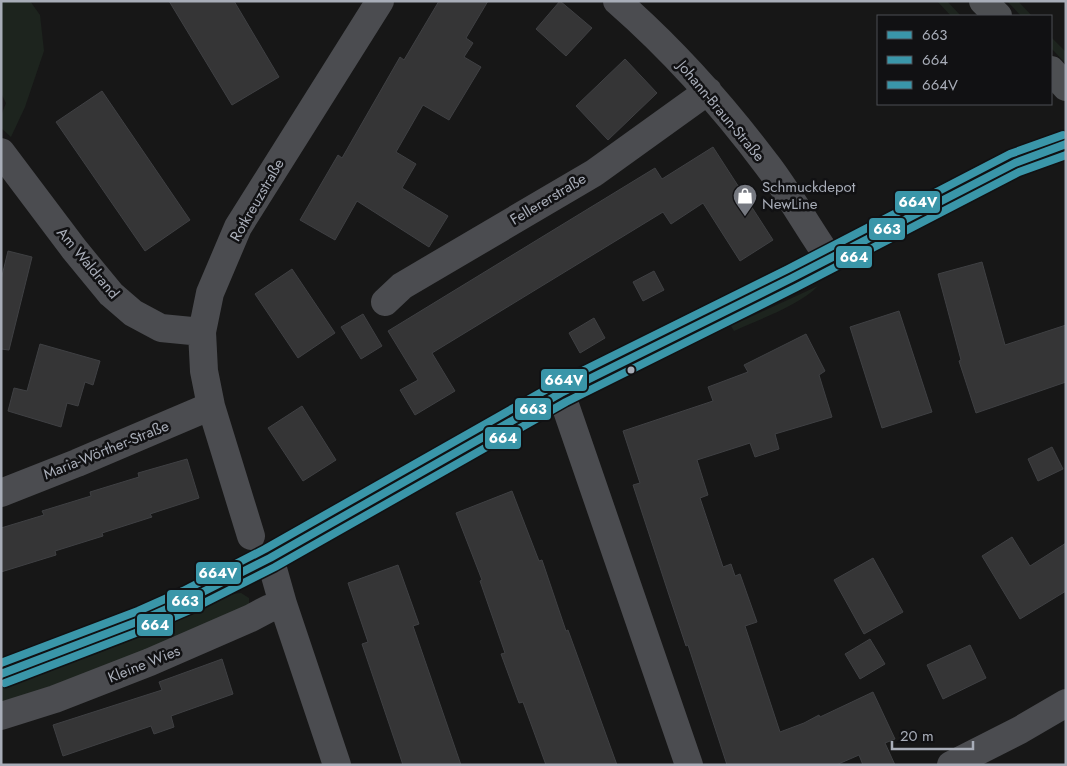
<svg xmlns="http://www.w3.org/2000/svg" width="1067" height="766" font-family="Jost,sans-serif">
<rect width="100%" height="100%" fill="#171717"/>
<path fill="#1d241e" d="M1 1H30L40 15 44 51 25 107 11 137 1 128V116L6 103 1 93Z
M937 1H947L961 16H951Z
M1007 1H1018L1032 16H1021Z
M1051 37 1066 52V64L1051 48Z
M818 286C800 305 758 320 734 331L731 326Z
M241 593 249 598V604L245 607 142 653 1 706V687C54 669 108 651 160 628 182 618 217 595 241 593Z"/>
<path fill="#353536" stroke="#3f4043" d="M169 1H234L279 77 232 105Z
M439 1H488L466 38 473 43 464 57 481 67 449 120 423 105 396 152 416 164 402 188 448 216 429 247 357 201 335 240 300 220 338 155 342 158 400 57 404 60Z
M560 1 592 28 566 56 536 29Z
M625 59 657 93 608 140 576 106Z
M102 91 190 220 145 251 56 122Z
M713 147 773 240 740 261 703 203 671 224 663 212 432 353 455 391 415 415 400 390 418 380 388 331 655 168 662 179Z
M8 251 32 257 9 350 1 349V280Z
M982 262 1005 345 1066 325V382L976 413 959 361 961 360 938 274Z
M292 269 335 333 298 358 255 294Z
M654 271 664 290 643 301 633 282Z
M899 311 932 412 882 428 850 327Z
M363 314 382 346 361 359 341 327Z
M594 318 605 338 580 353 569 333Z
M806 334 825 371 819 375 832 417 775 434 779 449 755 457 750 443 697 460 708 495 700 498 723 567 731 564 735 576 740 574 757 622 745 626 780 732 804 723 819 715 820 717 873 692 895 739 885 743 895 765H863L859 755 836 765H727L688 645 686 646 670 598 633 485 640 483 623 431 713 401 708 387 748 372 744 365Z
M40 344 100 361 93 385 85 382 78 406 67 403 61 427 8 411 14 388 27 391Z
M302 406 336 460 303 481 268 428Z
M1052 447 1063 469 1038 481 1028 459Z
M187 459 199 498 150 514 152 517 102 533 103 536 55 551 56 555 1 572V528L44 515 42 511 91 496 90 492 139 477 138 473Z
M512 491 539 561 542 560 566 631 568 630 617 765H546L523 702 519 703 501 654 505 653 480 581 482 580 456 513Z
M1012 537 1030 566 1066 543V591L1020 619 982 556Z
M873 558 903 612 864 634 834 580Z
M398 565 419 624 413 626 461 765H403L362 644 368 642 348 583Z
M870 639 885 664 860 679 845 654Z
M970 645 986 678 943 699 927 665Z
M222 659 233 694 171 716 174 727 154 734 151 726 63 756 53 725 162 690 159 682Z"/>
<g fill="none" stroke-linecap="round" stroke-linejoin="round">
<path stroke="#4b4c50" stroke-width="28" d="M617 1C673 50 723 106 768 166 790 195 808 228 829 258
M1 152 74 249 111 294 133 313 161 328 202 332
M385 302 402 286 594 173 708 91
M561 393 689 765
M1 493 77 463 211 406
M251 536 211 406 204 371 202 332 210 293 238 227 380 1
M270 558 283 604 337 765
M1 674 142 620 187 600 270 558 561 393 637 354 792 278 1015 163 1066 144
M1 716 55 699 150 662 251 618 268 609 283 604
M951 765 1020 730 1066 703"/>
<path stroke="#4d4f52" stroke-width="28" d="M983 1 998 16
M1051 70 1066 87"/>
<defs>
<path id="bus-1" d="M1 674 142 620 187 600 270 558 561 393 792 278 1015 163 1066 144"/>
<path id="bus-2" d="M5 683 146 629 192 609 275 567 566 402 797 287 1019 172 1066 155"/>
<path id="bus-3" d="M1 663 138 611 183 591 265 549 556 384 788 269 1010 154 1063 135"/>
</defs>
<use href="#bus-1" stroke="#111113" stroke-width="11"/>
<use href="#bus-2" stroke="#111113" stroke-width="11"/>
<use href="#bus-3" stroke="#111113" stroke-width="11"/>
<use href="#bus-1" stroke="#3a96a9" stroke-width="8"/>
<use href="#bus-2" stroke="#3a96a9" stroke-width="8"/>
<use href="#bus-3" stroke="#3a96a9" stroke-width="8"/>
</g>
<defs>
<symbol id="shop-pin" viewBox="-11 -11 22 30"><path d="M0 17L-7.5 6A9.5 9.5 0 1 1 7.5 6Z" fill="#757880" stroke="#111113"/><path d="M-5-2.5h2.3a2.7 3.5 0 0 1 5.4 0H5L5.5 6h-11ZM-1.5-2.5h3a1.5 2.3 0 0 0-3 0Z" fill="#fff"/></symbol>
</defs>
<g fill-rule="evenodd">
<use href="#shop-pin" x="731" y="182" width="28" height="38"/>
</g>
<circle fill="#a8adb8" stroke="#111113" stroke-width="2" cx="631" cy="370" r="4.5"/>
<g text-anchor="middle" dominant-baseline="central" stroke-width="5" stroke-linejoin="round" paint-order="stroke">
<g font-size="15" fill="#a8adb8" stroke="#111113">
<text transform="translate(721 111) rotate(50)">Johann-Braun-Straße</text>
<text transform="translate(548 199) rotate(-31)">Fellererstraße</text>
<text transform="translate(257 200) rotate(-60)">Rotkreuzstraße</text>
<text transform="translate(88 263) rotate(50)">Am Waldrand</text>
<text transform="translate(106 450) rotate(-22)">Maria-Wörther-Straße</text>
<text transform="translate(144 664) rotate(-22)">Kleine Wies</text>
</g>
<g font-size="15" fill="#a8adb8" stroke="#111113" text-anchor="start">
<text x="762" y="187">Schmuckdepot<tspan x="762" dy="17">NewLine</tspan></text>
</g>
</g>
<g stroke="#111113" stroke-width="2">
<rect x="894" y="190" width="47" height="24" rx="5" fill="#3a96a9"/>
<rect x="868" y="217" width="38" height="24" rx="5" fill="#3a96a9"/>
<rect x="835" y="245" width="38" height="24" rx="5" fill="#3a96a9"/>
<rect x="540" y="368" width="48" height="24" rx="5" fill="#3a96a9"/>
<rect x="514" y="397" width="38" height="24" rx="5" fill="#3a96a9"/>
<rect x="484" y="426" width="38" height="24" rx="5" fill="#3a96a9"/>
<rect x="195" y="561" width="47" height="24" rx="5" fill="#3a96a9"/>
<rect x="166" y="589" width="38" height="24" rx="5" fill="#3a96a9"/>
<rect x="136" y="613" width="38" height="24" rx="5" fill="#3a96a9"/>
</g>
<g font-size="14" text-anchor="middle" font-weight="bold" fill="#fff">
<text x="918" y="207">664V</text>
<text x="887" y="234">663</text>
<text x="854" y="262">664</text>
<text x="564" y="385">664V</text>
<text x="533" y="414">663</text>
<text x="503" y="443">664</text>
<text x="218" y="578">664V</text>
<text x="185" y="606">663</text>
<text x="155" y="630">664</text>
</g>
<rect width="1067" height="766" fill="none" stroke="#a8adb8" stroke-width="5"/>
<rect x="877" y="15" width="175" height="90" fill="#111113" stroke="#4d4f55"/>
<rect x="887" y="31" width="25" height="8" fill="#3a96a9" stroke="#4d4f55"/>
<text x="922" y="40" font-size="15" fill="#a8adb8">663</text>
<rect x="887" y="56" width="25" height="8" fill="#3a96a9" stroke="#4d4f55"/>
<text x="922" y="65" font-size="15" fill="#a8adb8">664</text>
<rect x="887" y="81" width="25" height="8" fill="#3a96a9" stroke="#4d4f55"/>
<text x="922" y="90" font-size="15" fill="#a8adb8">664V</text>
<path d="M892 741v8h81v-8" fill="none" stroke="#a8adb8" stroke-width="2.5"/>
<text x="900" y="741" font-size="15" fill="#a8adb8" stroke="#111113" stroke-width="4" paint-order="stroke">20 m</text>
</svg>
